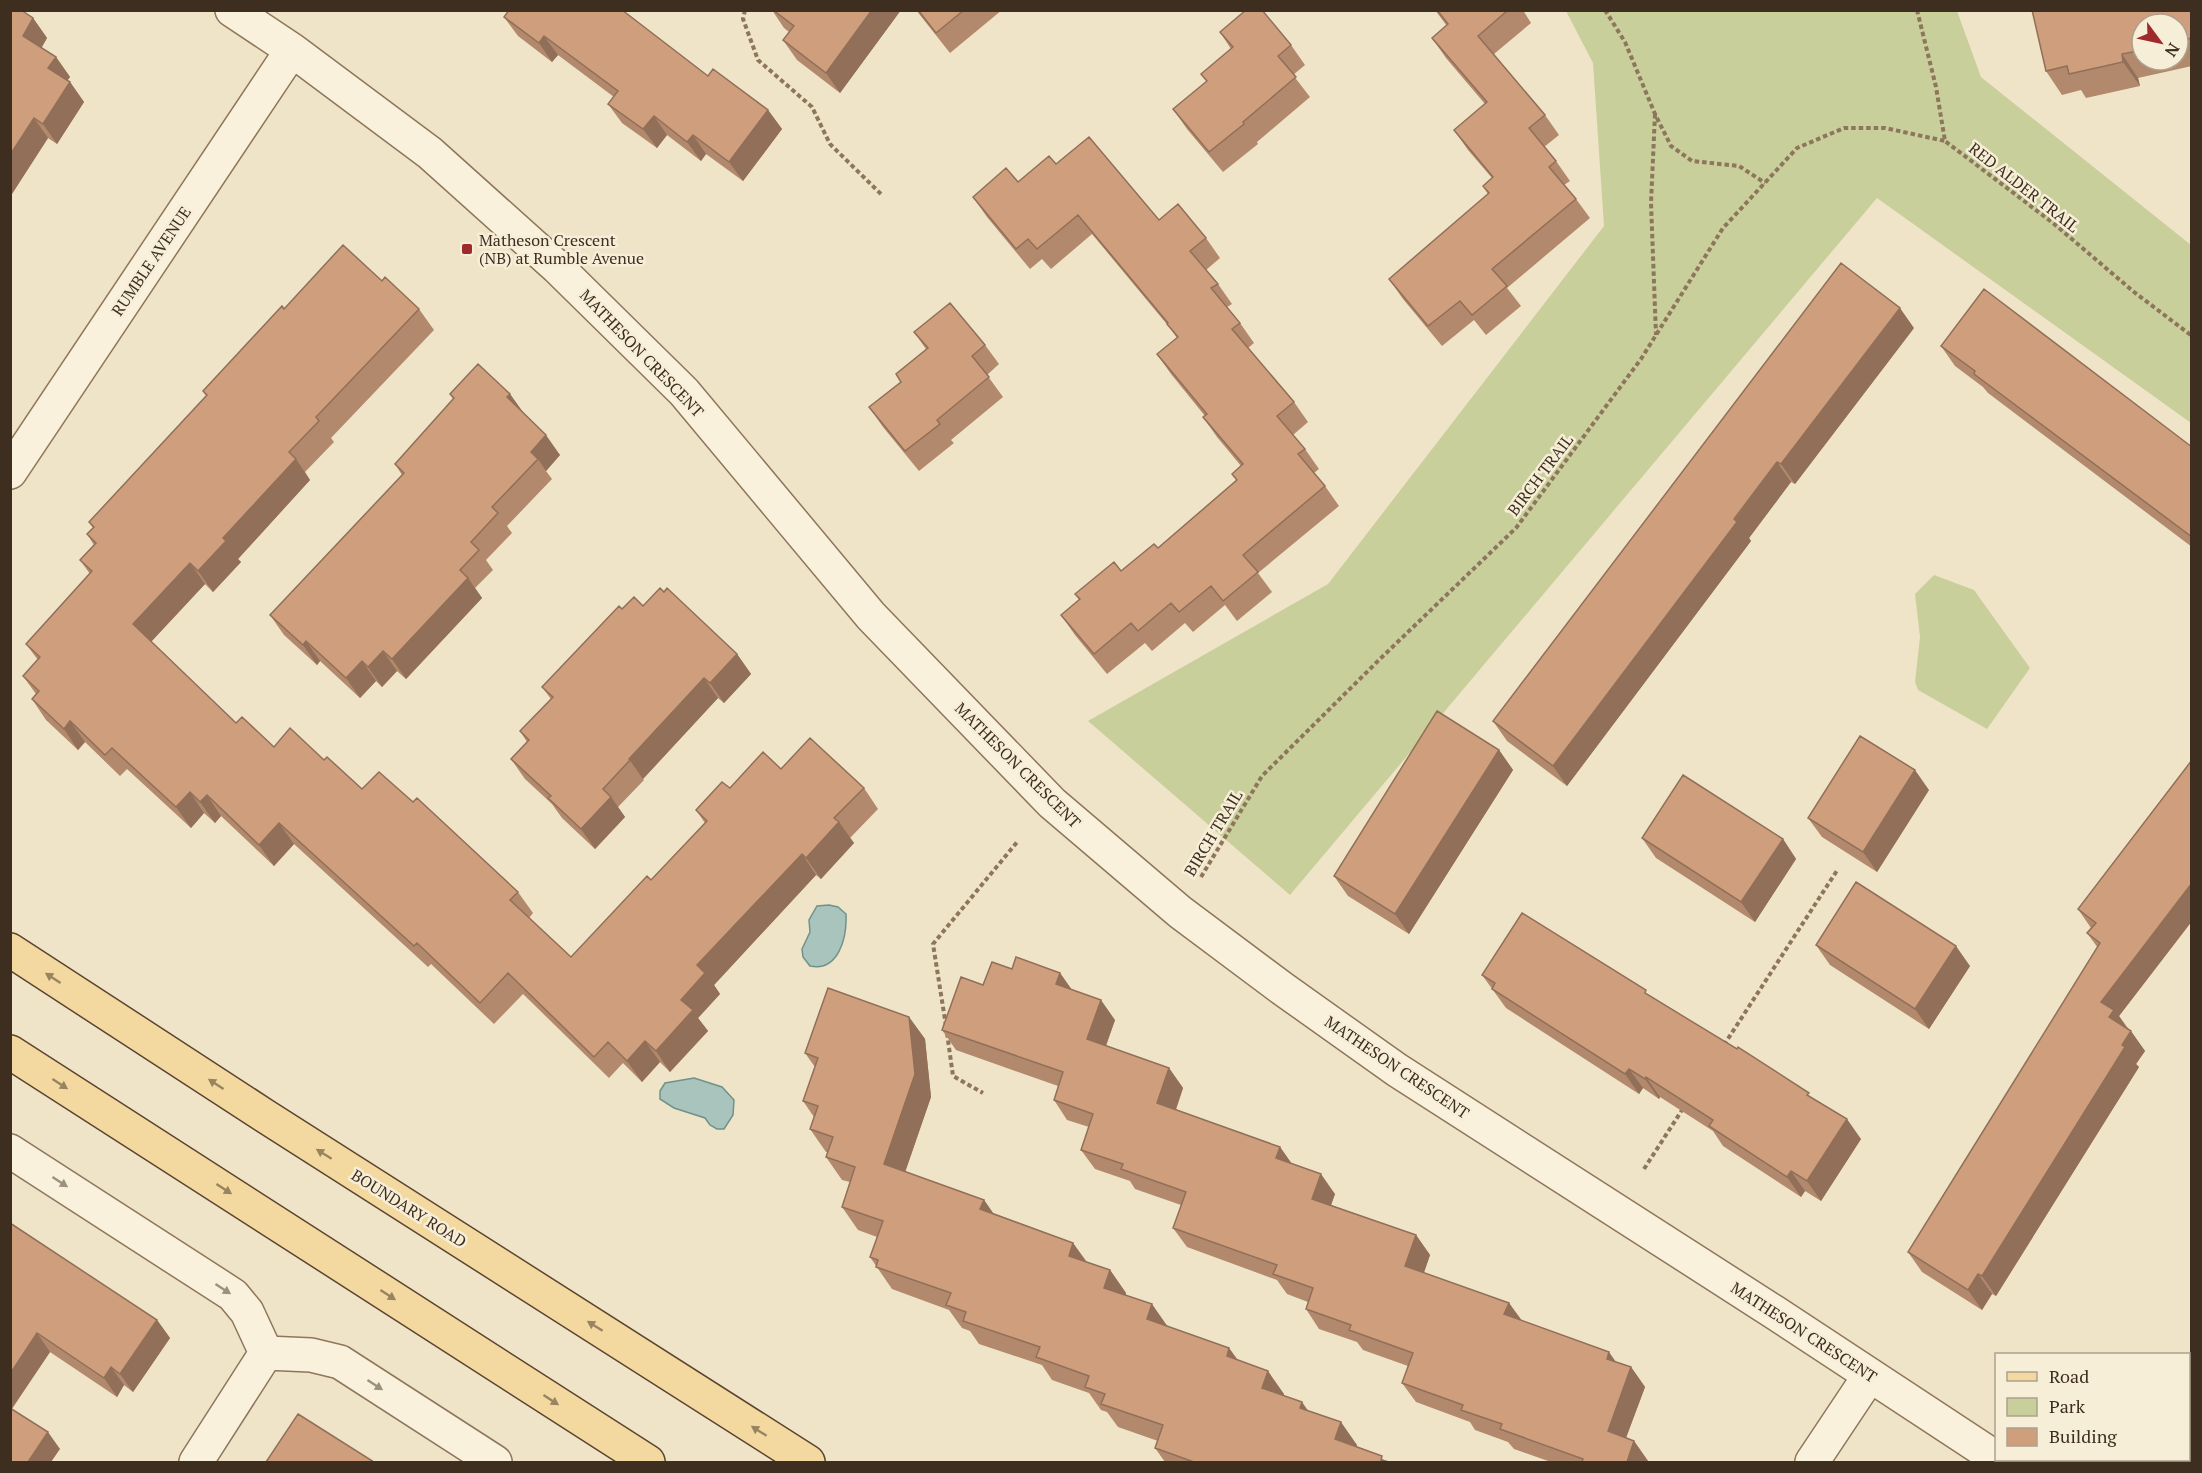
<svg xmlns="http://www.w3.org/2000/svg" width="2202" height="1473" font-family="'PT Serif',serif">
<rect width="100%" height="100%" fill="#f0e4c8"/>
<path fill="#c9cf9b" d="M1566 11H1957L1981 77 2191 245V423L1877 198 1290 895 1088 721 1328 584 1604 226 1593 63Z
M1934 575 1974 590 2030 668 1987 729 1918 690 1915 682 1920 637 1915 594Z"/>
<path fill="#a9c4bc" stroke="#6f938a" stroke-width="1.5" d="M829 905 838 907 846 914C847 937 839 972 810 966L803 957 802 949 810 932 809 920 817 906Z
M694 1078 722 1087 734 1100 733 1115 724 1129H717L710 1125 705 1118 674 1108 660 1099V1091L665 1083Z"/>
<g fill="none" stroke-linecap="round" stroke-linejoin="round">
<defs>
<path id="street" d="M232 10 292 50 430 153 557 267 684 392 871 616 1052 803 1180 912 1283 989 1397 1070 1774 1312 1996 1458
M10 472 292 50
M10 1151 233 1295 247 1312 266 1353 311 1355 340 1362 495 1462
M196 1462 266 1353
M1812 1462 1870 1375"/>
<path id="primary" d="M10 950 265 1116 808 1462
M10 1052 648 1462"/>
</defs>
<use href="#street" stroke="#8d765c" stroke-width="36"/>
<use href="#primary" stroke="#5b4430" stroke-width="36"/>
<path stroke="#8d765c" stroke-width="4" stroke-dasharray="4.5 3" stroke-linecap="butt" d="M745 10 743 19 758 60 812 107 830 144 883 196
M1605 10 1625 42 1655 114 1671 146 1692 161 1739 166 1765 183
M1917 10 1936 87 1945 141 2053 223 2134 292 2192 336
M1655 114 1651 203 1656 335
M1201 877 1262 776 1381 658 1516 528 1641 359 1723 228 1797 148 1844 128H1885L1945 141
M946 1026 933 944 1018 841
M947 1033 953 1076 983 1093
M1724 1045 1838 869
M1644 1169 1684 1107"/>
<use href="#street" stroke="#faf1dc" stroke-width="33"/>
<use href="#primary" stroke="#f3d9a0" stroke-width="33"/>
</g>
<path fill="#b2896c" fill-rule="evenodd" d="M772 10H901L840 93 797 60 783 40 789 32 784 28Z
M916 10H1002L950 53Z
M1435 10H1523L1531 23 1494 54 1545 115 1559 135 1544 147 1556 161 1570 181 1564 185 1576 199 1590 218 1507 288 1521 306 1486 335 1474 320 1442 346 1403 299 1389 279 1488 194 1483 186 1492 178 1468 150 1454 130 1485 104 1446 58 1432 38 1447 26Z
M2032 10H2192V66L2138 78 2140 86 2086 98 2081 90 2062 95 2046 71ZM2142 24H2178V60H2142Z
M504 17 708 76 768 110 782 129 743 181 706 154 701 161 667 135 657 148 622 123 608 104 614 97 558 55 552 62 518 36Z
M33 18 47 38 41 48 56 57 70 77 67 80 70 82 84 102 57 144 48 138 10 197Z
M1220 32 1291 45 1305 65 1293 75 1310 97 1257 142 1258 144 1223 172 1187 129 1173 109 1207 82 1201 74 1231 49Z
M1056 164 1159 220 1206 238 1220 258 1206 270 1218 284 1232 304 1227 307 1240 323 1254 343 1248 348 1294 402 1308 422 1293 435 1305 449 1319 469 1314 473 1325 486 1339 506 1258 573 1272 592 1237 621 1225 605 1193 632 1185 623 1152 651 1145 643 1107 674 1075 635 1061 615 1079 600 1075 594 1121 571 1158 548 1236 480 1232 474 1241 466 1217 437 1203 417 1205 416 1171 374 1157 354 1177 338 1170 328 1092 234 1051 269 1042 259 1030 269 987 217 973 197 1018 182Z
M382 281 419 309 434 330 331 438 334 442 305 472 310 480 238 559 241 562 213 592 205 584 151 642 236 723 274 747 324 760 362 789 413 802 518 892 533 913 529 918 571 957 651 880 705 823 696 810 730 788 781 769 864 788 878 809 850 838 854 843 821 879 816 875 714 985 720 994 698 1018 708 1031 670 1072 660 1062 642 1082 623 1063 609 1078 523 994 494 1024 431 964 428 967 294 844 274 866 221 816 215 823 204 813 191 828 127 769 120 776 85 742 78 750 46 720 32 699 36 694 23 676 38 660 26 644 90 574 80 560 94 545 87 534 93 528 89 522 206 396 203 391 284 309Z
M1914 328 1795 484 1791 482 1749 538 1751 541 1567 786 1507 741 1493 721Z
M914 332 985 345 999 364 987 375 1003 397 951 440 954 443 919 471 883 427 869 407 901 382 896 374 926 349Z
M1941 346 2192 447V547L1988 393 1983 387 1955 366Z
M450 394H510L523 412 560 455 546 471 552 479 507 526 512 533 486 560 493 570 475 588 482 598 406 679 397 671 382 687 376 681 360 698 320 661 317 665 284 635 270 615 402 475 395 464 453 399Z
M643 606 737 654 751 674 724 703 718 698 643 779 644 780 618 807 625 817 595 849 562 818 552 804 525 779 511 759 527 742 520 731 551 699 542 687 622 609Z
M1499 750 1513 770 1409 934 1348 896 1334 876Z
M2192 760V921L2119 1016 2145 1051 2136 1064 2139 1067 1996 1296 1992 1294 1982 1310 1922 1272 1908 1252 2098 948 2087 933 2091 928 2078 909Z
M1929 790 1877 872 1822 837 1808 818Z
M1642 838 1783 839 1796 859 1755 922 1656 858Z
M1816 945 1970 966 1929 1029 1830 965Z
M1060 973 1072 990 1115 1020 1106 1046 1169 1068 1183 1088 1176 1110 1280 1147 1292 1164 1335 1194 1331 1205 1416 1235 1430 1255 1424 1273 1509 1303 1521 1321 1616 1362 1631 1367 1645 1387 1626 1438 1634 1441 1648 1461V1462H1551L1514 1449 1508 1442 1475 1430 1470 1422 1416 1402 1402 1383 1408 1366 1363 1350 1357 1342 1319 1329 1306 1309 1308 1302 1287 1294 1277 1280 1187 1247 1173 1228 1181 1205 1135 1189 1130 1181 1095 1169 1081 1150 1089 1127 1067 1120 1054 1100 1058 1086 956 1050 942 1030 983 985Z
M1482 975 1650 996 1813 1099 1861 1139 1821 1201 1805 1191 1801 1197 1723 1146 1713 1131 1660 1097 1659 1099 1643 1088 1639 1094 1506 1008Z
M909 1017 925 1039 931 1097 905 1172 984 1200 993 1213 1073 1243 1087 1262 1110 1270 1126 1293V1295L1168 1327 1229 1348 1238 1360 1284 1394 1283 1395 1308 1411 1357 1445 1356 1447 1389 1462H1165L1155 1448 1158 1441 1118 1427 1107 1412 1101 1410 1089 1393 1052 1380 1042 1365 979 1344 970 1331 962 1328 949 1310 892 1289 870 1257 877 1237 858 1230 842 1207 850 1182 842 1180 826 1157 828 1152H826L810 1129 814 1117 803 1101 815 1067 805 1053Z
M10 1223 157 1320 170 1338 133 1392 124 1385 117 1397 50 1352 12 1409 60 1449 10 1462Z"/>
<path fill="#916f58" d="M872 10H901L840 93 826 73Z
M33 18 47 38 37 56 23 36Z
M544 36 558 55 552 62 539 43Z
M2122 54 2138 78 2140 86 2123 62Z
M56 57 70 77 62 88 48 68Z
M70 82 84 102 57 144 43 124Z
M768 110 782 129 743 181 729 162Z
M654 116 667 135 657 148 643 129Z
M34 118 48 138 10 197V155Z
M693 135 706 154 701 161 687 142Z
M1900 308 1914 328 1795 484 1781 464Z
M510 394 524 414 507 397Z
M546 435 560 455 546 471 538 459 531 452Z
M296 459 310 480 238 559 241 562 213 592 198 571 223 538Z
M1777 462 1791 482 1749 538 1751 541 1567 786 1553 766Z
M190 563 205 584 148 645 133 624Z
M468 578 482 598 406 679 392 659Z
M306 641 320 661 317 665 303 645Z
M383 651 397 671 382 687 368 667Z
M737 654 751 674 724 703 710 683Z
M362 661 376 681 360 698 346 678Z
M704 678 718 698 643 779 629 759Z
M70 721 85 742 78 750 64 729Z
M1499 750 1513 770 1409 934 1395 914Z
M1915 770 1929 790 1877 872 1863 852Z
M190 792 204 813 191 828 176 807Z
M207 795 221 816 215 823 200 802Z
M611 797 625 817 595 849 581 829Z
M839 822 854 843 821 879 806 858Z
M279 823 294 844 274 866 259 845Z
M1783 839 1796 859 1755 922 1741 902Z
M802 854 816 875 714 985 720 994 698 1018 708 1031 670 1072 656 1051 697 965Z
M2192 883V921L2119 1016 2128 1030 2109 1017 2101 1002Z
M1956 946 1970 966 1929 1029 1915 1009Z
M1060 973 1074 993 1056 984Z
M1101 1000 1115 1020 1101 1059 1087 1039Z
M909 1017 925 1039 931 1097 900 1187 884 1164Z
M2131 1031 2145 1051 2136 1064 2139 1067 1996 1296 1982 1276Z
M645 1041 660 1062 642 1082 627 1061Z
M1169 1068 1183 1088 1171 1123 1157 1103Z
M1629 1069 1643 1088 1639 1094 1625 1074Z
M1646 1077 1660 1097 1659 1099 1645 1079Z
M1847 1119 1861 1139 1821 1201 1807 1181Z
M1280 1147 1294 1167 1276 1158Z
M1791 1171 1805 1191 1801 1197 1787 1177Z
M1321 1174 1335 1194 1326 1219 1312 1199Z
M984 1200 1000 1223 980 1209Z
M1416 1235 1430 1255 1419 1286 1405 1266Z
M1073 1243 1089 1266 1069 1256Z
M1110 1270 1126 1293 1120 1311 1104 1288Z
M1978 1274 1992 1294 1982 1310 1968 1290Z
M1509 1303 1523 1322 1504 1314Z
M1152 1304 1168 1327 1147 1319Z
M157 1320 170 1338 133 1392 120 1374Z
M37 1333 50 1352 10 1411V1374Z
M1229 1348 1245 1371 1227 1356Z
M1609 1352 1623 1372 1607 1359Z
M111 1367 124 1385 117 1397 104 1378Z
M1631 1367 1645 1387 1621 1451 1608 1431Z
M1268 1371 1284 1394 1278 1411 1262 1388Z
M1302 1402 1318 1425 1300 1408Z
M1341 1422 1357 1445 1351 1462 1335 1439Z
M48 1432 60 1449 51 1462H28Z
M1634 1441 1648 1461V1462H1627Z"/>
<path fill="#cf9f7d" stroke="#916f58" stroke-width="1.5" d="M10 10H21L33 18 23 36 56 57 48 68 70 82 43 124 34 118 10 155Z
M509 10H622L708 76 713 69 768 110 729 162 693 135 687 142 654 116 643 129 608 104 618 91 544 36 539 43 504 17Z
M773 10H872L826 73 783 40 794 26Z
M918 10H964L936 33Z
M1246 10H1262L1291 45 1278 56 1296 77 1243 122 1244 124 1209 152 1173 109 1207 81 1201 74 1233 47 1220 32Z
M1437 10H1508L1478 36 1545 115 1529 128 1556 161 1549 167 1576 199 1492 269 1507 286 1472 315 1460 301 1428 326 1389 279 1489 193 1483 186 1493 177 1454 130 1487 102 1432 38 1448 24Z
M2032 10H2192V38L2178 41V24H2142V50L2122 54 2123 62 2069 74 2067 66 2046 71Z
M1089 137 1159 220 1178 204 1206 238 1190 251 1218 284 1211 288 1240 323 1232 329 1294 402 1277 416 1305 449 1298 454 1325 486 1243 555 1258 572 1223 601 1211 586 1179 612 1171 603 1138 631 1131 623 1094 654 1061 615 1080 599 1075 594 1114 562 1121 571 1154 544 1158 548 1237 480 1232 474 1243 464 1203 417 1207 414 1157 354 1178 337 1167 324 1168 323 1078 215 1037 249 1028 239 1016 249 973 197 1006 168 1018 182 1049 156 1056 164Z
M343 245 382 281 385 277 419 309 316 417 319 421 289 452 296 459 223 538 226 541 198 571 190 563 133 624 236 723 242 717 274 747 290 728 324 760 327 757 362 789 379 772 413 802 417 798 518 892 510 900 571 957 647 876 651 880 707 821 696 810 722 782 730 788 763 752 781 769 810 738 864 788 834 818 839 822 806 858 802 854 697 965 705 973 681 1000 693 1010 656 1051 645 1041 627 1061 608 1042 594 1057 508 973 480 1003 417 943 414 946 279 823 259 845 207 795 200 802 190 792 176 807 112 748 105 755 70 721 64 729 32 699 39 691 23 676 40 657 26 644 92 571 80 560 96 543 87 534 94 527 89 522 207 395 203 391 282 306 284 309Z
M1841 263 1900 308 1781 464 1777 462 1734 519 1737 522 1553 766 1493 721Z
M1984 289 2192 447V537L1974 374 1975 371 1941 346Z
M950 303 985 345 972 356 989 377 937 420 940 424 905 451 869 407 901 382 896 374 928 348 914 332Z
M478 364 510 394 507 397 546 435 531 452 538 459 492 507 498 513 471 542 479 550 460 570 468 578 392 659 383 651 368 667 362 661 346 678 306 641 303 645 270 615 404 473 395 464 454 398 450 394Z
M660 588 664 592 667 588 737 654 710 683 704 678 629 759 630 760 603 789 611 797 581 829 548 798 551 796 511 759 529 740 520 731 553 697 542 687 619 606 622 609 634 597 643 606Z
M1437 711 1499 750 1395 914 1334 876Z
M1860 736 1915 770 1863 852 1808 818Z
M2192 760V883L2101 1002 2114 1010 2109 1017 2131 1031 2122 1045 2125 1047 1982 1276 1978 1274 1968 1290 1908 1252 2100 943 2087 933 2096 923 2078 909Z
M1683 775 1783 839 1741 902 1642 838Z
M1856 882 1956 946 1915 1009 1816 945Z
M1522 913 1646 990 1645 993 1737 1049 1738 1047 1809 1093 1807 1095 1847 1119 1807 1181 1791 1171 1787 1177 1709 1126 1713 1120 1646 1077 1645 1079 1629 1069 1625 1074 1492 989 1495 983 1482 975Z
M1016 957 1060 973 1056 984 1101 1000 1087 1039 1169 1068 1157 1103 1280 1147 1276 1158 1321 1174 1312 1199 1416 1235 1405 1266 1509 1303 1504 1314 1609 1352 1607 1359 1631 1367 1608 1431 1634 1441 1627 1462H1582L1583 1459 1500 1429 1502 1424 1461 1410 1463 1405 1402 1383 1413 1353 1349 1330 1351 1325 1306 1309 1313 1288 1273 1274 1277 1265 1173 1228 1186 1192 1121 1169 1123 1164 1081 1150 1093 1114 1054 1100 1063 1072 942 1030 961 977 983 985 992 962 1012 969Z
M828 988 909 1017 915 1074 884 1164 984 1200 980 1209 1073 1243 1069 1256 1110 1270 1104 1288 1152 1304 1147 1319 1229 1348 1227 1356 1268 1371 1262 1388 1302 1402 1300 1408 1341 1422 1335 1439 1382 1456 1381 1460 1389 1462H1194L1155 1448 1163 1425 1101 1404 1105 1394 1085 1387 1089 1376 1036 1357 1040 1347 963 1321 966 1312 946 1305 951 1293 876 1267 878 1260 870 1257 883 1221 842 1207 855 1167 826 1157 833 1137 810 1129 818 1106 803 1101 818 1058 805 1053Z
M10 1223 157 1320 120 1374 111 1367 104 1378 37 1333 10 1374Z
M10 1408 48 1432 28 1462H10Z
M298 1414 374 1462H266Z"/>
<defs><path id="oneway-solid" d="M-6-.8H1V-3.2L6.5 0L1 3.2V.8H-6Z" transform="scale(1.5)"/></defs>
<g fill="#988460">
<use href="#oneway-solid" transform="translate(53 978) rotate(-147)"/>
<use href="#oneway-solid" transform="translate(60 1084) rotate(33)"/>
<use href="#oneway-solid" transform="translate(216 1084) rotate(-147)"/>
<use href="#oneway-solid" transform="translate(324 1154) rotate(-148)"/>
<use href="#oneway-solid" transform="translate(224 1189) rotate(33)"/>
<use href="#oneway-solid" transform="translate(388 1295) rotate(33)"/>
<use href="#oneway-solid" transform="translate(595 1326) rotate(-148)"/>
<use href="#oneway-solid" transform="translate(551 1400) rotate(33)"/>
<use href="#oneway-solid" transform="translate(759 1431) rotate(-148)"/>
</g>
<g fill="#9c907e">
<use href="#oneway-solid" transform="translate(60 1182) rotate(33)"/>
<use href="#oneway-solid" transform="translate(223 1289) rotate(33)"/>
<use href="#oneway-solid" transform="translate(375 1385) rotate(33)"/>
</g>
<rect fill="#9e2a2b" stroke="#f7eed8" stroke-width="2" x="461" y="243" width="12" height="12" rx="3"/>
<g text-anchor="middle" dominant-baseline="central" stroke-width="5" stroke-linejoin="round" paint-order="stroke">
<g font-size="16" fill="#3d2e20" stroke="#f7eed8">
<text transform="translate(2024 187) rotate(38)">RED ALDER TRAIL</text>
<text transform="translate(151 261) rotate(-56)">RUMBLE AVENUE</text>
<text transform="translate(642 353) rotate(46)">MATHESON CRESCENT</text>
<text transform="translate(1540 475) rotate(-53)">BIRCH TRAIL</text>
<text transform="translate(1018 765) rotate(45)">MATHESON CRESCENT</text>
<text transform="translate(1213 833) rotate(-59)">BIRCH TRAIL</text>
<text transform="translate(1397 1067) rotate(34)">MATHESON CRESCENT</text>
<text transform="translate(409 1208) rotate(32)">BOUNDARY ROAD</text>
<text transform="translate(1804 1332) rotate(33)">MATHESON CRESCENT</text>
</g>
<g font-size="16" fill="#3d2e20" stroke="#f7eed8" text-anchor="start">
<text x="479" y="240">Matheson Crescent<tspan x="479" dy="18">(NB) at Rumble Avenue</tspan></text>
</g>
</g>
<rect width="2202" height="1473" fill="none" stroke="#3d2e20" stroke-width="24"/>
<rect x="1995" y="1353" width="195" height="108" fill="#f7eed8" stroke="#ada18e" stroke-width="1.5"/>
<rect x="2007" y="1372" width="30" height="9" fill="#f3d9a0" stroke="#ada18e" stroke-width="1.5"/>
<text x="2049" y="1383" font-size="18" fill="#3d2e20">Road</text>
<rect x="2007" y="1398" width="30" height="18" fill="#c9cf9b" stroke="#ada18e" stroke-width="1.5"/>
<text x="2049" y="1413" font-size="18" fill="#3d2e20">Park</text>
<rect x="2007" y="1428" width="30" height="18" fill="#cf9f7d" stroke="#ada18e" stroke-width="1.5"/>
<text x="2049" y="1443" font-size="18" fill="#3d2e20">Building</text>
<g transform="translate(2160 42) rotate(123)"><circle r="28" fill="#f7eed8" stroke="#ada18e" stroke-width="1.5"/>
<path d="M0-4.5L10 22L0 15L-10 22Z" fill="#9e2a2b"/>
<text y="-9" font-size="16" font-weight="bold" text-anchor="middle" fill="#3d2e20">N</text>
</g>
</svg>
